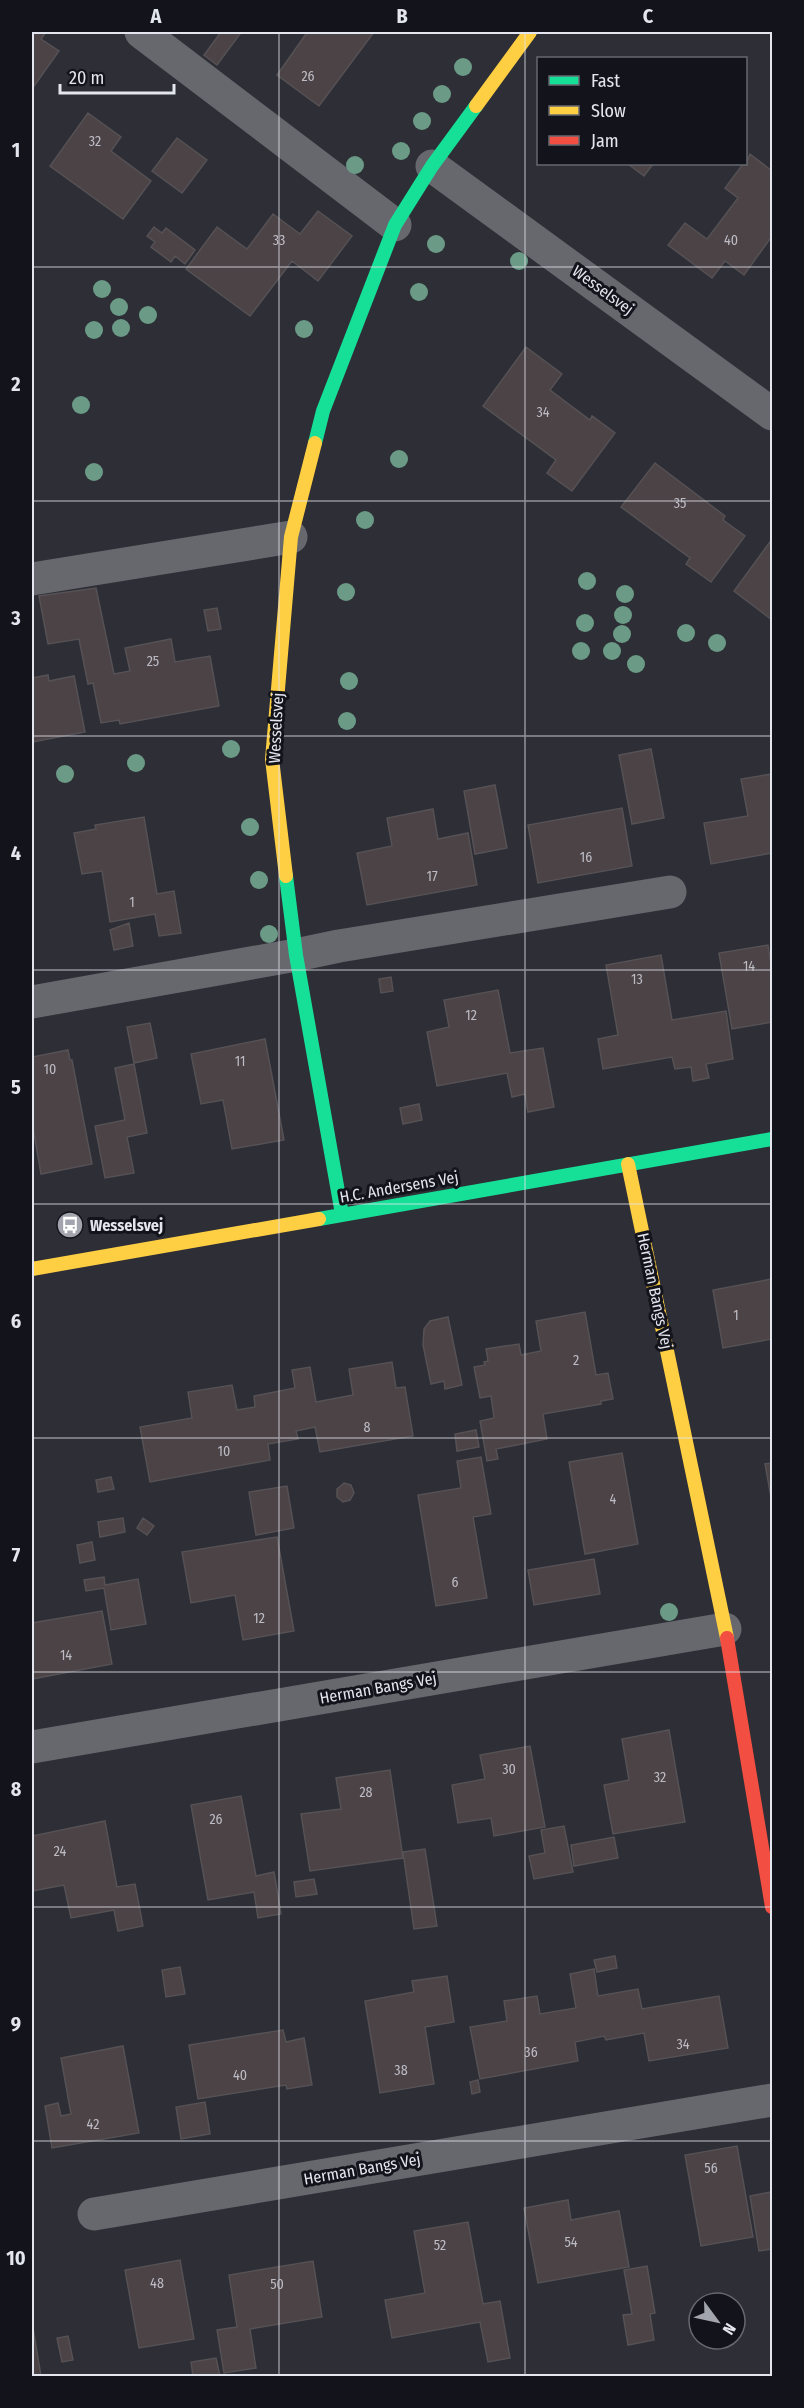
<svg xmlns="http://www.w3.org/2000/svg" width="804" height="2408" font-family="'Fira Sans Condensed',sans-serif">
<rect width="100%" height="100%" fill="#2d2e36"/>
<path fill="#4c4346" stroke="#555154" stroke-width="1.5" d="M32 32H46L41 39 59 51 32 89Z
M221 32H237L240 34 217 65 204 55Z
M302 32H374L319 106 277 75 306 34Z
M88 113 121 137 111 151 151 181 123 219 50 166Z
M177 138 207 160 182 193 152 171Z
M750 154 772 171V236L744 275 725 261 712 278 668 245 685 223 707 239 738 198 725 188 743 164H746Z
M628 164H653L644 176Z
M318 211 352 236 318 281 292 261 250 316 186 269 217 227 247 249 273 214 300 234Z
M154 227 162 233 166 228 195 250 185 264 175 256 171 262 151 247 155 242 147 236Z
M526 347 562 374 550 390 590 420 592 416 615 433 572 491 547 473 556 460 483 406Z
M655 463 725 516 723 520 745 536 711 582 686 564 690 558 621 507Z
M772 539V620L734 591Z
M96 588 114 674 130 671 125 648 171 639 175 662 210 656 219 706 120 724 119 720 101 723 93 683 88 684 79 639 48 644 39 596Z
M217 608 221 629 208 631 204 610Z
M48 675 49 681 74 676 85 732 32 742V678Z
M651 749 664 818 632 824 619 755Z
M772 774V853L711 864 704 823 748 816 741 779Z
M495 785 507 848 475 854 464 791Z
M622 808 632 866 538 883 528 825Z
M433 809 438 839 468 833 477 885 367 905 357 853 392 846 387 818Z
M144 817 157 894 174 891 181 933 159 936 155 914 110 922 102 871 82 874 74 833 96 829 95 825Z
M129 923 133 946 114 950 110 930Z
M768 945 772 972V1022L732 1029 719 953Z
M661 955 672 1020 726 1011 733 1059 706 1064 709 1078 693 1081 691 1067 675 1069 672 1057 603 1069 598 1039 618 1035 606 965Z
M391 977 393 991 381 993 379 979Z
M498 990 510 1053 543 1048 554 1107 528 1112 525 1094 512 1097 507 1073 437 1086 427 1032 449 1027 444 1000Z
M150 1023 157 1058 134 1063 127 1027Z
M265 1039 284 1140 232 1149 223 1100 201 1104 191 1054Z
M68 1050 70 1060H72L92 1164 41 1174 32 1122V1057Z
M134 1064 147 1133 127 1137 134 1173 105 1178 95 1126 125 1120 115 1068Z
M419 1104 422 1120 403 1124 400 1108Z
M772 1279V1339L723 1348 713 1290Z
M585 1312 596 1375 608 1373 613 1399 601 1401V1404L543 1414 547 1439 496 1449 498 1459 487 1461 480 1421 494 1418 491 1396 480 1398 474 1367 485 1365 484 1362 488 1361 486 1349 519 1344 521 1355 541 1351 536 1321Z
M448 1317 462 1385 445 1389 444 1381 431 1384 423 1345 424 1329 430 1321Z
M392 1362 396 1388 405 1387 413 1436 320 1452 315 1427 296 1431 298 1439 268 1444 270 1460 150 1482 140 1427 192 1418 188 1392 232 1385 237 1410 255 1407 254 1396 295 1388 292 1370 310 1367 316 1402 353 1395 349 1369Z
M476 1430 479 1447 457 1451 455 1434Z
M622 1453 638 1544 585 1554 569 1462Z
M481 1457 491 1514 473 1517 487 1598 436 1606 418 1495 461 1488 457 1461Z
M772 1463V1503L765 1464Z
M111 1477 114 1489 98 1492 96 1480Z
M344 1483 351 1485 354 1493 350 1500 343 1502 337 1497V1489Z
M287 1486 294 1528 256 1535 249 1492Z
M123 1518 125 1532 100 1537 98 1522Z
M143 1518 154 1526 147 1535 137 1528Z
M277 1537 294 1631 243 1640 235 1595 191 1603 182 1552Z
M92 1542 95 1560 80 1563 77 1545Z
M594 1559 600 1594 534 1605 528 1570Z
M104 1577 105 1585 138 1579 146 1624 111 1630 104 1588 86 1591 84 1580Z
M102 1611 112 1664 32 1679V1623Z
M669 1730 685 1822 613 1834 604 1785 629 1780 622 1739Z
M530 1746 545 1827 494 1836 491 1818 458 1823 452 1785 485 1779 480 1755Z
M390 1770 403 1858 310 1871 301 1814 341 1809 336 1778Z
M241 1796 256 1876 274 1872 281 1914 258 1918 254 1892 208 1900 191 1805Z
M105 1821 117 1887 135 1884 143 1926 118 1931 114 1910 71 1918 64 1885 32 1891V1836Z
M564 1826 573 1872 534 1879 529 1856 545 1853 541 1830Z
M614 1837 618 1858 574 1866 571 1845Z
M425 1849 437 1926 414 1929 403 1852Z
M314 1879 317 1894 296 1897 294 1882Z
M615 1956 617 1968 597 1972 594 1960Z
M180 1967 185 1994 166 1997 162 1970Z
M594 1969 598 1996 638 1989 642 2009 719 1996 728 2048 649 2061 644 2033 606 2040 604 2036 575 2042 578 2061 480 2079 470 2027 507 2021 504 2001 537 1996 540 2014 576 2008 570 1974Z
M447 1976 454 2022 425 2027 434 2084 380 2093 365 2001 414 1992 412 1981Z
M283 2030 286 2042 304 2038 312 2085 287 2089 286 2085 198 2099 189 2045Z
M123 2046 139 2133 52 2148 45 2106 58 2103 61 2116 71 2114 61 2058Z
M478 2080 480 2092 472 2094 470 2082Z
M205 2102 210 2134 181 2139 176 2107Z
M737 2146 753 2237 701 2246 685 2155Z
M771 2192V2249L759 2251 750 2196Z
M568 2200 571 2220 619 2211 629 2267 538 2283 524 2208Z
M468 2222 483 2304 500 2301 510 2358 488 2362 480 2322 392 2338 385 2300 425 2293 414 2231Z
M180 2260 194 2339 139 2348 125 2270Z
M313 2261 322 2317 250 2329 256 2368 224 2373 217 2330 237 2327 229 2275Z
M647 2266 655 2313 650 2314 654 2340 628 2345 623 2315 632 2314 624 2270Z
M32 2322 41 2376H32Z
M68 2336 73 2360 62 2362 57 2338Z
M216 2358 220 2376H193L191 2362Z"/>
<g fill="none" stroke-linecap="round" stroke-linejoin="round">
<path stroke="#67676e" stroke-width="33" d="M141 32 395 225
M432 166 772 414
M32 579 291 537
M32 1002 296 955 339 946 670 892
M32 1747 725 1629
M94 2214 772 2100"/>
<path stroke="#16e098" stroke-width="14" d="M315 443 323 411 395 225 432 166 476 106
M286 876 296 955 342 1214
M319 1219 772 1139"/>
<path stroke="#ffcf43" stroke-width="14" d="M476 106 530 32
M286 876 272 759 291 537 315 443
M628 1164 727 1638
M32 1269 319 1219"/>
<path stroke="#f24e42" stroke-width="14" d="M727 1638 772 1907"/>
</g>
<g fill="#6b9b86">
<circle cx="463" cy="67" r="9"/>
<circle cx="442" cy="94" r="9"/>
<circle cx="422" cy="121" r="9"/>
<circle cx="401" cy="151" r="9"/>
<circle cx="355" cy="165" r="9"/>
<circle cx="436" cy="244" r="9"/>
<circle cx="519" cy="261" r="9"/>
<circle cx="102" cy="289" r="9"/>
<circle cx="419" cy="292" r="9"/>
<circle cx="119" cy="307" r="9"/>
<circle cx="148" cy="315" r="9"/>
<circle cx="121" cy="328" r="9"/>
<circle cx="304" cy="329" r="9"/>
<circle cx="94" cy="330" r="9"/>
<circle cx="81" cy="405" r="9"/>
<circle cx="399" cy="459" r="9"/>
<circle cx="94" cy="472" r="9"/>
<circle cx="365" cy="520" r="9"/>
<circle cx="587" cy="581" r="9"/>
<circle cx="346" cy="592" r="9"/>
<circle cx="625" cy="594" r="9"/>
<circle cx="623" cy="615" r="9"/>
<circle cx="585" cy="623" r="9"/>
<circle cx="686" cy="633" r="9"/>
<circle cx="622" cy="634" r="9"/>
<circle cx="717" cy="643" r="9"/>
<circle cx="581" cy="651" r="9"/>
<circle cx="612" cy="651" r="9"/>
<circle cx="636" cy="664" r="9"/>
<circle cx="349" cy="681" r="9"/>
<circle cx="347" cy="721" r="9"/>
<circle cx="231" cy="749" r="9"/>
<circle cx="136" cy="763" r="9"/>
<circle cx="65" cy="774" r="9"/>
<circle cx="250" cy="827" r="9"/>
<circle cx="259" cy="880" r="9"/>
<circle cx="269" cy="934" r="9"/>
<circle cx="669" cy="1612" r="9"/>
</g>
<path fill="none" stroke="#e3e5ef" stroke-width="1.5" stroke-opacity="0.55" d="M279 32V2376M525 32V2376M32 267H772M32 501H772M32 736H772M32 970H772M32 1204H772M32 1438H772M32 1672H772M32 1907H772M32 2141H772"/>
<defs>
<symbol id="bus-disc" viewBox="-11 -11 22 22"><circle r="9.5" fill="#a3a5ae" stroke="#13141b"/><path d="M-5-6H5V4H4V6H2V4H-2V6H-4V4H-5ZM-3.5-4V0h7V-4ZM-3.5 1.2v1.5H-2V1.2ZM2 1.2v1.5H3.5V1.2Z" fill="#fff"/></symbol>
</defs>
<g fill-rule="evenodd">
<use href="#bus-disc" x="55" y="1210" width="30" height="30"/>
</g>
<g text-anchor="middle" dominant-baseline="central" stroke-width="6" stroke-linejoin="round" paint-order="stroke">
<g font-size="14" fill="#bdbcc5">
<text x="308" y="76">26</text>
<text x="95" y="141">32</text>
<text x="279" y="240">33</text>
<text x="731" y="240">40</text>
<text x="543" y="412">34</text>
<text x="680" y="503">35</text>
<text x="153" y="661">25</text>
<text x="586" y="857">16</text>
<text x="432" y="876">17</text>
<text x="132" y="902">1</text>
<text x="749" y="966">14</text>
<text x="637" y="979">13</text>
<text x="471" y="1015">12</text>
<text x="240" y="1061">11</text>
<text x="50" y="1069">10</text>
<text x="736" y="1315">1</text>
<text x="576" y="1360">2</text>
<text x="367" y="1427">8</text>
<text x="224" y="1451">10</text>
<text x="613" y="1499">4</text>
<text x="455" y="1582">6</text>
<text x="259" y="1618">12</text>
<text x="66" y="1655">14</text>
<text x="509" y="1769">30</text>
<text x="660" y="1777">32</text>
<text x="366" y="1792">28</text>
<text x="216" y="1819">26</text>
<text x="60" y="1851">24</text>
<text x="683" y="2044">34</text>
<text x="531" y="2052">36</text>
<text x="401" y="2070">38</text>
<text x="240" y="2075">40</text>
<text x="93" y="2124">42</text>
<text x="711" y="2168">56</text>
<text x="571" y="2242">54</text>
<text x="440" y="2245">52</text>
<text x="157" y="2283">48</text>
<text x="277" y="2284">50</text>
</g>
<g font-size="16" fill="#e3e5ef" stroke="#13141b">
<text transform="translate(603 290) rotate(36)">Wesselsvej</text>
<text transform="translate(276 728) rotate(-87)">Wesselsvej</text>
<text transform="translate(399 1187) rotate(-10)">H.C. Andersens Vej</text>
<text transform="translate(655 1291) rotate(78)">Herman Bangs Vej</text>
<text transform="translate(378 1688) rotate(-10)">Herman Bangs Vej</text>
<text transform="translate(362 2169) rotate(-10)">Herman Bangs Vej</text>
</g>
<g font-size="16" font-weight="bold" fill="#e3e5ef" stroke="#13141b" text-anchor="start">
<text x="90" y="1225">Wesselsvej</text>
</g>
</g>
<rect width="804" height="2408" fill="none" stroke="#13141b" stroke-width="66"/>
<rect x="537" y="57" width="210" height="108" fill="#13141b" stroke="#666870" stroke-width="1.5"/>
<rect x="549" y="76" width="30" height="9" fill="#16e098" stroke="#666870" stroke-width="1.5"/>
<text x="591" y="87" font-size="18" fill="#e3e5ef">Fast</text>
<rect x="549" y="106" width="30" height="9" fill="#ffcf43" stroke="#666870" stroke-width="1.5"/>
<text x="591" y="117" font-size="18" fill="#e3e5ef">Slow</text>
<rect x="549" y="136" width="30" height="9" fill="#f24e42" stroke="#666870" stroke-width="1.5"/>
<text x="591" y="147" font-size="18" fill="#e3e5ef">Jam</text>
<g transform="translate(717 2321) rotate(123)"><circle r="28" fill="#13141b" stroke="#666870" stroke-width="1.5"/>
<path d="M0-4.5L10 22L0 15L-10 22Z" fill="#a3a5ae"/>
<text y="-9" font-size="16" font-weight="bold" text-anchor="middle" fill="#e3e5ef">N</text>
</g>
<path d="M60 84v9h114v-9" fill="none" stroke="#e3e5ef" stroke-width="3"/>
<text x="69" y="84" font-size="18" fill="#e3e5ef" stroke="#13141b" stroke-width="4.5" paint-order="stroke">20 m</text>
<rect x="33" y="33" width="738" height="2342" fill="none" stroke="#e3e5ef" stroke-width="2"/>
<g font-size="20" text-anchor="middle" font-weight="bold" fill="#e3e5ef">
<text x="156" y="23">A</text>
<text x="402" y="23">B</text>
<text x="648" y="23">C</text>
<text x="16" y="157">1</text>
<text x="16" y="391">2</text>
<text x="16" y="625">3</text>
<text x="16" y="860">4</text>
<text x="16" y="1094">5</text>
<text x="16" y="1328">6</text>
<text x="16" y="1562">7</text>
<text x="16" y="1796">8</text>
<text x="16" y="2031">9</text>
<text x="16" y="2265">10</text>
</g>
</svg>
